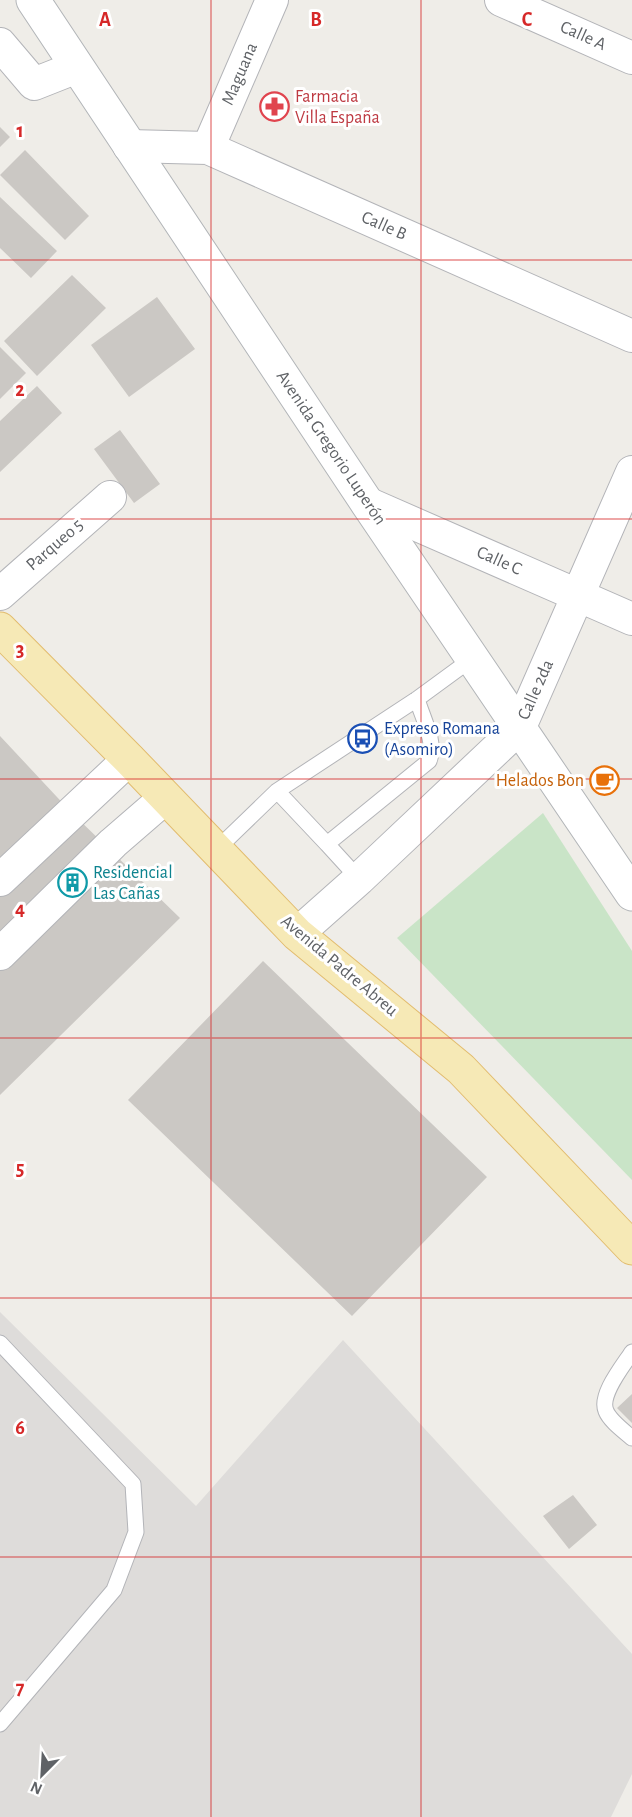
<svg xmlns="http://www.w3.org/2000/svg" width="632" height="1817" font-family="'Alegreya Sans',sans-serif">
<rect width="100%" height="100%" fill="#efede8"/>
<path fill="#dedcda" d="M0 1312 196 1506 343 1340 632 1654V1774L611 1817H0Z"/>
<path fill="#c9e4c7" d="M543 813 632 951V1180L397 938Z"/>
<path fill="#cbc8c4" d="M0 127 10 137 0 147Z
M25 150 89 216 65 240 0 175Z
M0 197 57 251 31 278 0 248Z
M72 275 106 308 37 376 4 341Z
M157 297 195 349 129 397 91 345Z
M0 347 26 373 0 399Z
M37 386 62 413 0 472V421Z
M120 430 160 484 134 503 94 449Z
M0 736 71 812 180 918 0 1095Z
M263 961 487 1177 352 1316 128 1100Z
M632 1394V1423L617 1408Z
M573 1495 597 1525 569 1549 543 1516Z"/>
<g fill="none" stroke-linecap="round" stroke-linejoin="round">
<defs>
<path id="lane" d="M277 791 327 844 429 761C437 743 422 717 417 699
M327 844 359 879
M216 850 277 791 417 699 473 658
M0 1343 133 1484 136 1532 114 1590 0 1724
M632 1352C623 1366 599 1395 606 1411 610 1421 624 1431 632 1438"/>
<path id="street" d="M501 0 632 58
M0 44 34 84 77 67
M129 146 208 148 632 336
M208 148 272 0
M367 503 632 619
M0 594 110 497
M0 880 129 759
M297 934 359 879 520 727 632 472
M0 954 113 843 165 798"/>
<path id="secondary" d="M33 0 367 503 632 894"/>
<path id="primary" d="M0 629 129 759 297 934 461 1069 632 1248"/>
</defs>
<use href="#lane" stroke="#b3b4b8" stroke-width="17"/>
<use href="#street" stroke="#b3b4b8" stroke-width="34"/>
<use href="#secondary" stroke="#b2b5b8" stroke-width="35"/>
<use href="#primary" stroke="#e2bc6e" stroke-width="35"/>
<use href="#lane" stroke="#fff" stroke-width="15"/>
<use href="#street" stroke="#fff" stroke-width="32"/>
<use href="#secondary" stroke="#fff" stroke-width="33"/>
<use href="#primary" stroke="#f6e9b6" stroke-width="33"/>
</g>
<path fill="none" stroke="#d62828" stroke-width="1.5" stroke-opacity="0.55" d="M211 0V1817M421 0V1817M0 260H632M0 519H632M0 779H632M0 1038H632M0 1298H632M0 1557H632"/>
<defs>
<symbol id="pharmacy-ring" viewBox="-11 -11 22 22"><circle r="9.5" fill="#fff" stroke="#e0444e" stroke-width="1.5"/><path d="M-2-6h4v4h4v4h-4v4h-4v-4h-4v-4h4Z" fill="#e0444e"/></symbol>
<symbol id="bus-ring" viewBox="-11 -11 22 22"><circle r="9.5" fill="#fff" stroke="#1a4fb4" stroke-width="1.5"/><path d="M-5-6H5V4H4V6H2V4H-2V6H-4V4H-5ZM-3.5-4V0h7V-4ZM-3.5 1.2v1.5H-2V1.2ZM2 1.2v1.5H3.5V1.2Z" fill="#1a4fb4"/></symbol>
<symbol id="cafe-ring" viewBox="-11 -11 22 22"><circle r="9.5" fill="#fff" stroke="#e8710a" stroke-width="1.5"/><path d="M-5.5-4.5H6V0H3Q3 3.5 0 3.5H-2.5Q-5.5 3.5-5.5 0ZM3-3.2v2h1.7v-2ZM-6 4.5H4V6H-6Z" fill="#e8710a"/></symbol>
<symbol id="building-ring" viewBox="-11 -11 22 22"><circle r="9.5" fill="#fff" stroke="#0f9aa8" stroke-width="1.5"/><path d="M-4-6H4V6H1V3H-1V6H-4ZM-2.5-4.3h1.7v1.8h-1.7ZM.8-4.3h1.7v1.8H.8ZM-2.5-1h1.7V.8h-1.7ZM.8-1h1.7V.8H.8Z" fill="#0f9aa8"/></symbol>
</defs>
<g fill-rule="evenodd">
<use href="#pharmacy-ring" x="258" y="90" width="33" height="33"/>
<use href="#bus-ring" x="346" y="722" width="33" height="33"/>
<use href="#cafe-ring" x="588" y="764" width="33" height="33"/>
<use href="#building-ring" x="56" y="866" width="33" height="33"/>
</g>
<g text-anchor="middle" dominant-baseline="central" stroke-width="6" stroke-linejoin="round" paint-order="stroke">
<g font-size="18" fill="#5f6266" stroke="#fff">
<text transform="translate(583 36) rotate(24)">Calle A</text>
<text transform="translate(240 74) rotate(-67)">Maguana</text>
<text transform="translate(384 226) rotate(24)">Calle B</text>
<text transform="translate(331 448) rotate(56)">Avenida Gregorio Luperón</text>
<text transform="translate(55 545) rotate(-41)">Parqueo 5</text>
<text transform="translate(499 561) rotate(24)">Calle C</text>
<text transform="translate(536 690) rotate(-66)">Calle 2da</text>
<text transform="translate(339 966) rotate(40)">Avenida Padre Abreu</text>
</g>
<g font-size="18" fill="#be3a42" stroke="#fff" text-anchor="start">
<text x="295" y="97">Farmacia<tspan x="295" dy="21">Villa España</tspan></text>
</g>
<g font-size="18" fill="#164399" stroke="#fff" text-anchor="start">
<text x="384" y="729">Expreso Romana<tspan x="384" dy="21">(Asomiro)</tspan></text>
</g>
<g font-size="18" fill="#c56008" stroke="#fff" text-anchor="end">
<text x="584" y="781">Helados Bon</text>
</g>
<g font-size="18" fill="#0d838f" stroke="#fff" text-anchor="start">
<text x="93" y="873">Residencial<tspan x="93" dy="21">Las Cañas</tspan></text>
</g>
</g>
<g font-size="20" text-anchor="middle" font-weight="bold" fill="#d62828" stroke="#fff" stroke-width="6" stroke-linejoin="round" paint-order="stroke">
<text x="105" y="26">A</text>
<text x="316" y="26">B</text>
<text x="527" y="26">C</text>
<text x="20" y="137">1</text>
<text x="20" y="396">2</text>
<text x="20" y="656">3</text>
<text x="20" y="915">4</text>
<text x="20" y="1175">5</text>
<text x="20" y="1434">6</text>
<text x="20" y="1694">7</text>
</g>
<g transform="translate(42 1775) rotate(204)" stroke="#ffffff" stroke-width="4.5" paint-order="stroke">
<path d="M0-4.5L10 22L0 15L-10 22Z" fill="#5f6266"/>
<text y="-9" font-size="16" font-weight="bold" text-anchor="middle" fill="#5f6266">N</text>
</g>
</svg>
